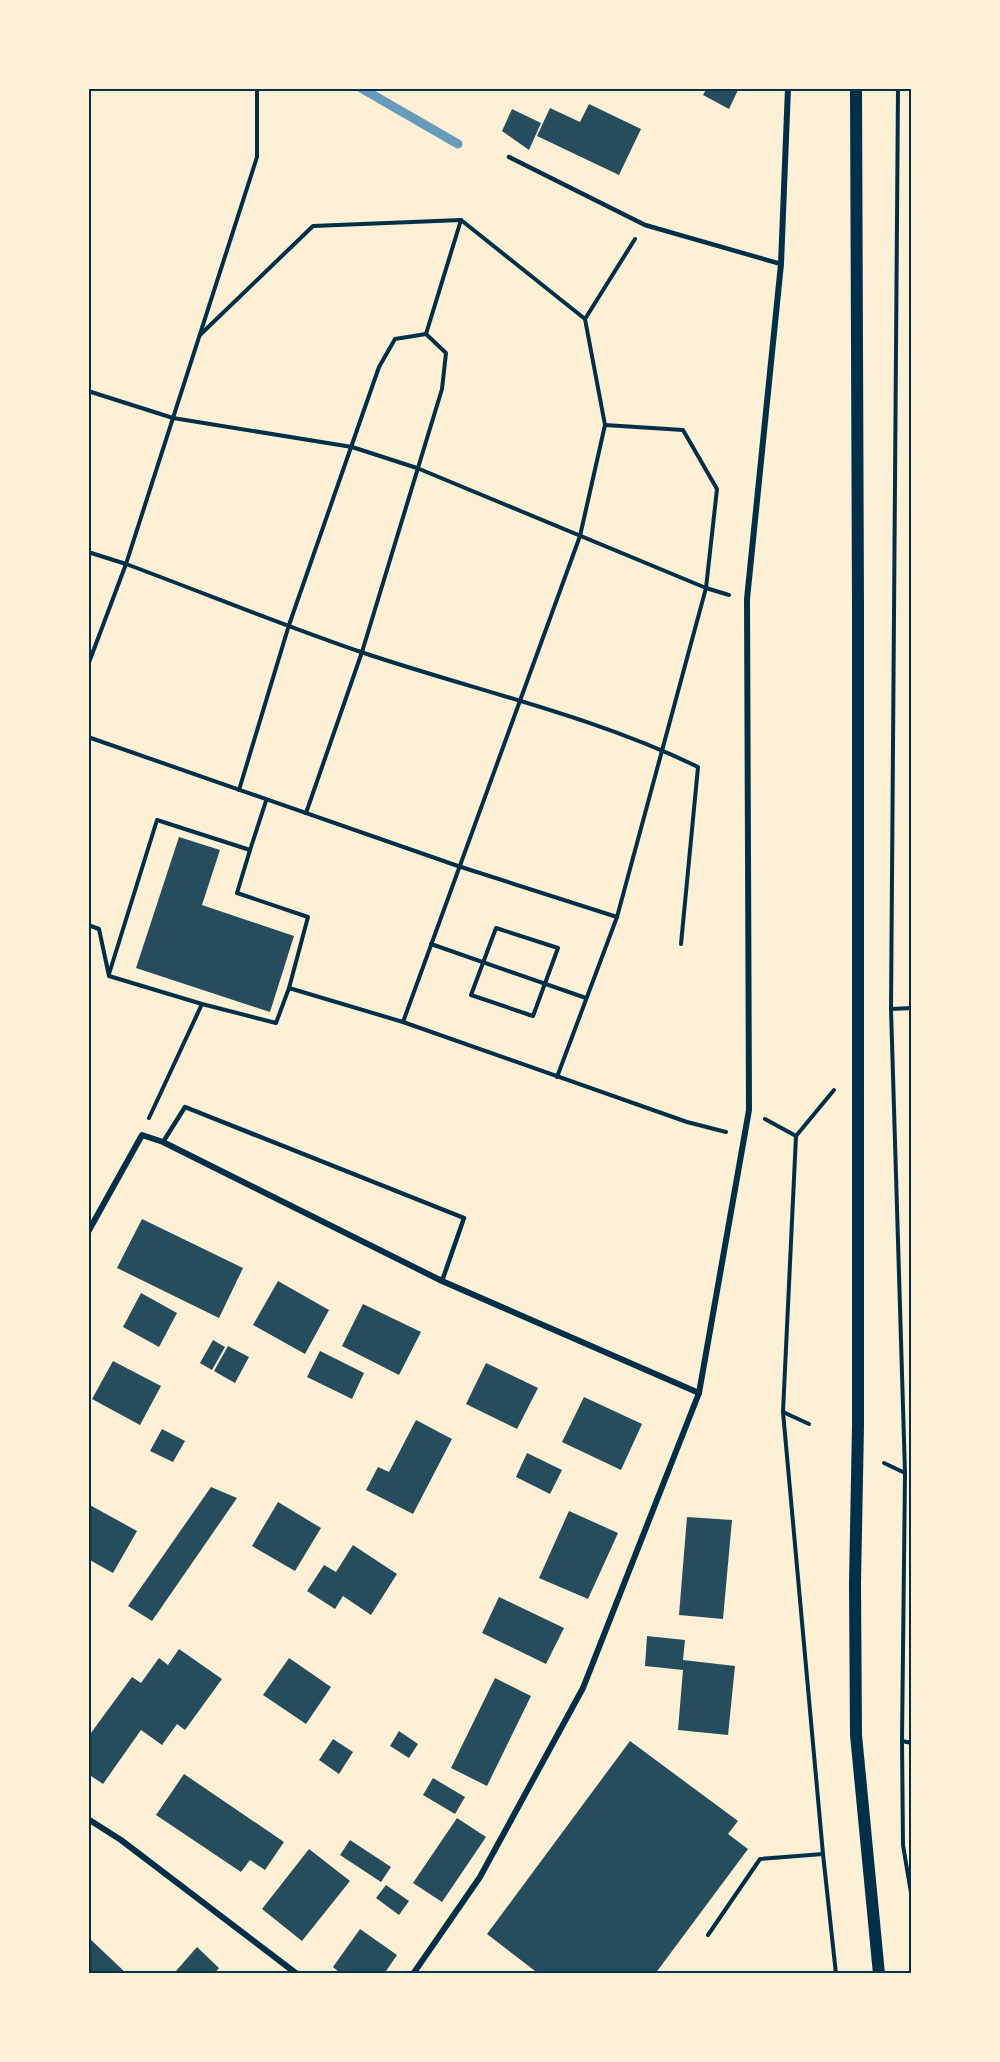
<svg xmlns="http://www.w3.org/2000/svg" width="1000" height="2062" font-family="Commissioner,sans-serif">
<rect width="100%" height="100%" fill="#fdf0d5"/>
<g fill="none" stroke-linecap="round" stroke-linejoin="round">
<!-- stream -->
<path stroke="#669bbc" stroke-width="9" d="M361,88L458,144"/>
</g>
<!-- building -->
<g fill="#264d5e">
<path d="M707,88H739L729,109L703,95Z"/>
<path d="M589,104L641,129L619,175L537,136L550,108L580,122Z"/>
<path d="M512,109L541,123L529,150L502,131Z"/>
<path d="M179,837L220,850L202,905L294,936L270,1012L136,968Z"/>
<path d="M142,1219L243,1268L219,1318L117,1268Z"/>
<path d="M278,1281L329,1310L305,1354L253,1325Z"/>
<path d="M141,1293L177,1313L159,1347L123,1327Z"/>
<path d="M363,1304L421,1332L399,1375L342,1346Z"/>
<path d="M213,1340L225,1347L212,1370L200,1363Z"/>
<path d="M228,1346L249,1357L235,1383L214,1371Z"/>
<path d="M320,1351L364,1373L352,1399L307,1377Z"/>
<path d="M113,1361L161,1386L140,1425L92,1399Z"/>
<path d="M486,1363L538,1388L517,1429L466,1404Z"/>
<path d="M584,1397L642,1424L621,1470L562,1442Z"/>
<path d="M416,1420L452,1439L413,1514L366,1490L378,1467L389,1472Z"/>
<path d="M162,1429L185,1441L173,1462L150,1451Z"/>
<path d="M527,1453L562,1470L550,1494L516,1477Z"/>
<path d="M211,1487L237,1498L152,1621L128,1606Z"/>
<path d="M278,1502L321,1528L295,1571L252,1546Z"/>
<path d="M88,1504L137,1531L113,1573L88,1559Z"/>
<path d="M569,1511L618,1533L588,1599L539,1578Z"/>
<path d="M687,1517L732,1520L723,1619L679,1615Z"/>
<path d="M353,1545L397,1574L371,1615L343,1596L335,1609L307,1591L324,1565L336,1572Z"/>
<path d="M499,1597L564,1628L546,1664L482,1633Z"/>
<path d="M647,1636L685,1640L683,1660L735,1666L728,1735L678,1730L683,1670L645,1666Z"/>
<path d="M179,1649L222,1679L185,1730L177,1724L162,1745L141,1730L103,1784L88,1774V1737L132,1677L141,1683L159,1658L168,1665Z"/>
<path d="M289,1658L331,1687L306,1724L263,1695Z"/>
<path d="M495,1678L531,1696L487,1786L451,1768Z"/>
<path d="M399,1731L418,1744L409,1758L390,1746Z"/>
<path d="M333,1739L353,1752L339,1774L319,1760Z"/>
<path d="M630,1741L738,1821L728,1834L748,1849L655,1974H539L487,1934Z"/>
<path d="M184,1774L284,1842L265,1870L250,1860L241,1872L156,1815Z"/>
<path d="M433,1778L465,1797L455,1814L423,1795Z"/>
<path d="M457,1818L486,1837L442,1902L413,1883Z"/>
<path d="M350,1840L391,1867L381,1882L340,1855Z"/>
<path d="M309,1849L350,1881L302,1941L262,1909Z"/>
<path d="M386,1885L409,1901L399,1915L376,1898Z"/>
<path d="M360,1929L397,1955L384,1974H341L333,1967Z"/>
<path d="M88,1937L127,1974H88Z"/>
<path d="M197,1947L219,1968L214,1974H178L176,1971Z"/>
</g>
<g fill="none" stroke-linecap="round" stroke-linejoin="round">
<!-- path -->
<g stroke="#003049" stroke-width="4">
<path d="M898,88L891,1009L905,1473L902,1741L903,1845L912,1899"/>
<path d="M585,319L635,239"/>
<path d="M426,334L461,220"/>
<path d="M200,335L313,226L461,220L585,319L605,425L580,536L403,1022"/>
<path d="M88,391L173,418L352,447L417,468L706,588L729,595"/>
<path d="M88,552L126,564C204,593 282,625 361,652C473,690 591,715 698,767L681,944"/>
<path d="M88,665L126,564L257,157V88"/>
<path d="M88,737L458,866L617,917"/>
<path d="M239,790L289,625L379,367L395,339L426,334L446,353L442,389L362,652L306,813"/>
<path d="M250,850L266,801"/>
<path d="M88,925L99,929L109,976L202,1004L276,1023L289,988L403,1022L687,1122L726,1132"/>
<path d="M496,928L558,948L533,1016L471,995Z"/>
<path d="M431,944L586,998"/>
<path d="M109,974L157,820L250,850L237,893L308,917L289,988"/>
<path d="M891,1009L912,1008"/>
<path d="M557,1077L617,917L706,588L717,489L683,430L605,425"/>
<path d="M149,1118L202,1004"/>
<path d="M765,1119L796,1136L783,1412L823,1854L836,1974"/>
<path d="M796,1136L834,1090"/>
<path d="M783,1412L809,1424"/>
<path d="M884,1463L905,1473"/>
<path d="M902,1741L912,1743"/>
<path d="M708,1935L760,1859L823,1854"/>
</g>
<!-- service -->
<g stroke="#003049" stroke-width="4.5">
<path d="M509,157L645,225L781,264"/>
<path d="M163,1142L185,1107L464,1218L442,1281"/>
</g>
<!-- minor -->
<g stroke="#003049" stroke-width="6">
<path d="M88,1232L142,1135L163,1142L442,1281L699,1393"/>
<path d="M88,1819L121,1840L297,1974"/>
<path d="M413,1974L480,1877L583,1688L699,1393L749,1110L747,599L781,264L788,88"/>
</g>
<!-- secondary -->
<path stroke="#003049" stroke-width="12" d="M856,88L858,605V1426L855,1583L856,1735L879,1974"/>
</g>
<!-- border -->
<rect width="1000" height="2062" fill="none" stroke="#fdf0d5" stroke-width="180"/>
<rect x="90" y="90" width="820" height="1882" fill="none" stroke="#003049" stroke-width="2"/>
</svg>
